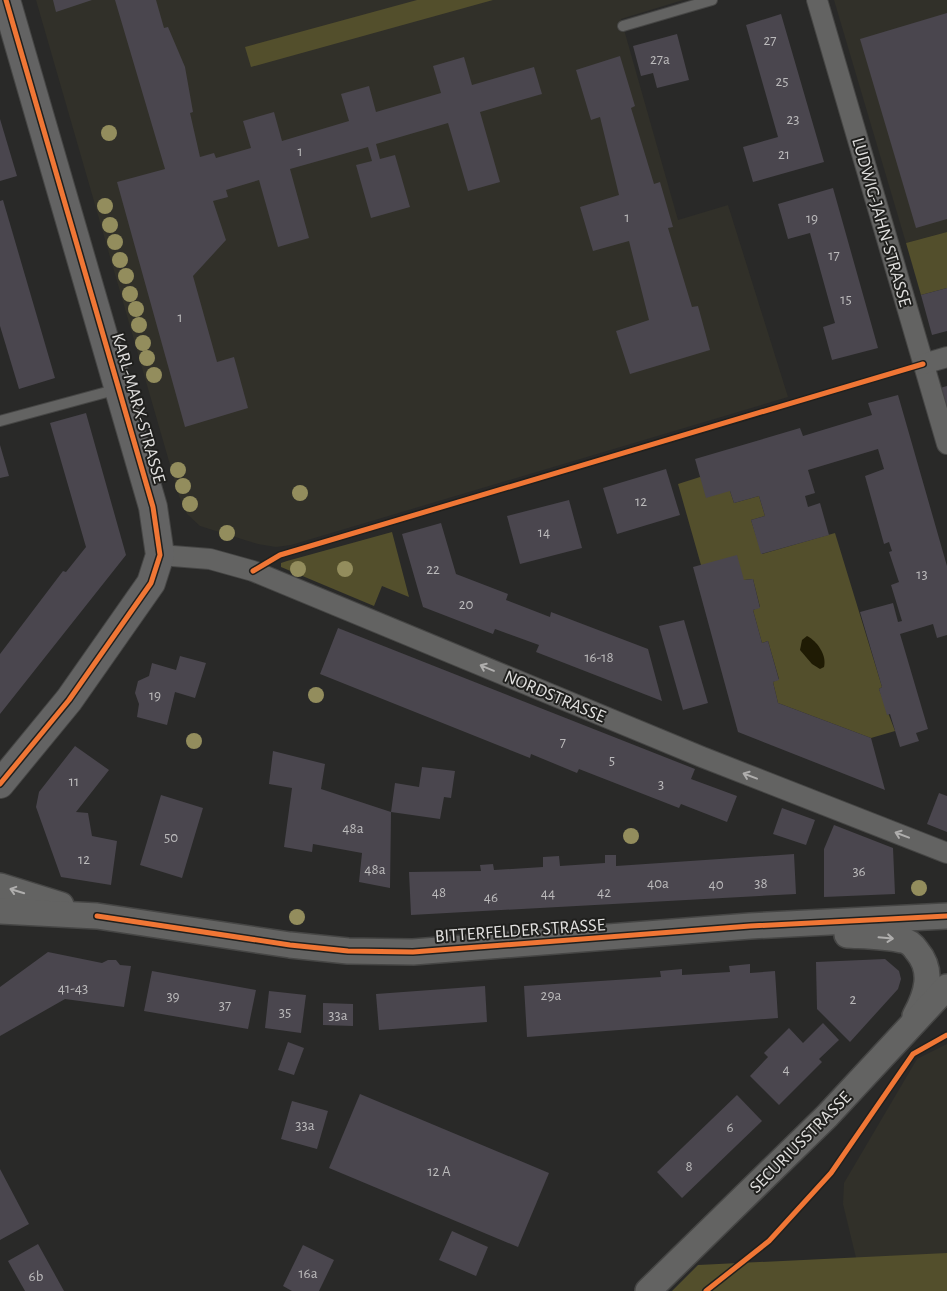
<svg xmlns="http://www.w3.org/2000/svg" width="947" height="1291" font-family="'Alegreya Sans',sans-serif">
<rect width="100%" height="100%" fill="#292928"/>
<!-- built -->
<g fill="#313029">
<path d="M36,0H683L621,19L678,220L728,205L788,397L291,545L276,547L258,544L200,526L187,514L179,496Z"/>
<path d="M834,0H947V232L906,243Z"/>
<path d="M947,1044V1291H864L843,1204L844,1183L917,1059Z"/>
</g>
<!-- green -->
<g fill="#534f2c">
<path d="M417,0H493L251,67L245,47Z"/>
<path d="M947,232V288L921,295L906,243Z"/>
<path d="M700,477L730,491L734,503L759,496L765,516L751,520L762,554L835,533L882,687L879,689L895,731L871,738L778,703L773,682L779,679L768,641L762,643L753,610L760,607L753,579L744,580L701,565L678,484Z"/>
<path d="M392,532L409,597L382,586L374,606L281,567V563L287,561Z"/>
<path d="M947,1253V1291H672L698,1265Z"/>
</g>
<!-- water -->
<path fill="#1f1b04" d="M807,636C817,641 827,655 824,667L820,669L812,664L800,650L802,640Z"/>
<!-- building -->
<g fill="#4a464e">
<path d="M53,0H92L56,12Z"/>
<path d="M115,0H156L164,28L168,27L185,67L193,112L190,113L200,157L214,153L216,158L251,148L243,121L274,112L282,141L349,121L341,94L369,86L376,112L441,93L433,66L464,57L472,85L534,67L542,94L480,112L500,182L468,191L448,123L376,144L380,159L395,155L410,207L371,218L356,165L372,161L368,147L290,169L309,238L278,247L259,180L226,190L228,197L213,201L226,240L193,276L217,362L234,357L248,408L185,427L117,182L165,169Z"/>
<path d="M947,13V219L916,228L860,39Z"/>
<path d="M781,14L824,162L753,182L743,147L778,137L746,25Z"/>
<path d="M677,34L689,80L657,88L653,73L641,76L633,46Z"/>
<path d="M620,56L635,106L631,108L654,184L660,182L673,227L668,228L692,307L698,306L710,350L630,374L616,331L649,320L629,241L593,251L580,207L619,195L600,117L591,120L576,70Z"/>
<path d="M0,119L17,176L0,181Z"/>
<path d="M833,188L878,348L832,360L823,327L835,323L810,233L788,239L778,204Z"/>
<path d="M3,200L55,378L19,389L0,326V201Z"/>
<path d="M947,288V331L932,335L921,295Z"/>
<path d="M947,386V410L940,388Z"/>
<path d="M898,395L947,566V635L937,638L933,624L900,634L928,729L916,733L919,741L900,747L890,714L887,715L879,689L882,687L860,612L893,603L898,622L902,621L891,585L899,582L889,552L892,551L889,542L884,544L865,476L884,469L878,449L808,470L815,493L805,496L808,507L820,503L829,535L761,554L751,520L765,516L759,496L734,503L730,491L706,498L695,459L800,428L803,436L872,415L868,403Z"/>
<path d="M86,413L126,555L0,714V654L63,571L66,572L86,547L50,423Z"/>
<path d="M0,445L9,476L0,478Z"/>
<path d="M666,469L680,515L617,534L603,488Z"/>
<path d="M569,500L582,548L520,564L507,516Z"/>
<path d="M441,523L456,574L508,594L506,600L550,617L551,612L648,649L662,701L536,652L539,645L495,629L493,634L423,607L402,534Z"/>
<path d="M737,555L744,580L753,579L760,608L753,610L762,643L768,641L779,680L773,682L778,703L871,738L885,790L738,732L693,567Z"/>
<path d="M684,620L708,703L683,710L659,626Z"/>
<path d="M338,628L695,769L691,779L737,796L727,822L681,804L679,808L579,769L577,773L531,754L530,758L320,674Z"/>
<path d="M180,656L206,663L195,698L175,692L167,725L137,717L139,704L135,693L138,681L149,676L152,663L176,670Z"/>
<path d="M75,746L109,770L76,812L88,813L92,836L117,841L111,885L61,877L36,807L39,792Z"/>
<path d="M273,751L325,764L321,789L391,812L390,888L359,882L362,853L313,844L312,852L284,847L292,788L269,784Z"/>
<path d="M422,767L455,771L451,798L444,797L440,819L391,812L395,783L419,787Z"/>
<path d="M939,793L947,796V832L927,824Z"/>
<path d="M161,795L203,808L182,878L140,865Z"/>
<path d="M782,808L815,820L806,845L773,834Z"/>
<path d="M834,825L893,848L895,894L824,897V849Z"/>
<path d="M794,854L796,894L411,915L409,872L481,871L480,865L493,864L494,870L543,867V857L559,856L560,866L605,863V855H616V866Z"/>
<path d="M48,952L102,963L108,960H116L120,965L131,966L124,1007L65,999L0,1036V987Z"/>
<path d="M885,959L899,971L901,979L898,989L850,1042L817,1009L816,962Z"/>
<path d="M750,964V973L775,971L778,1018L527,1037L524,986L661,977L660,971L682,969V975L730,972L729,966Z"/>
<path d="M152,971L256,990L248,1029L144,1011Z"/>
<path d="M485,986L487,1022L379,1030L376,994Z"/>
<path d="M269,991L306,995L301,1033L265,1028Z"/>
<path d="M323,1003L353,1004V1026L323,1025Z"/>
<path d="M823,1023L839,1040L819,1059L822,1062L779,1105L750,1076L768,1057L764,1053L789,1028L803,1043Z"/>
<path d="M288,1042L304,1048L294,1075L278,1070Z"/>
<path d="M360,1094L549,1173L518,1247L329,1168Z"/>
<path d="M737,1095L762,1121L682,1198L657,1172Z"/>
<path d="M292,1101L328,1111L317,1149L281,1139Z"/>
<path d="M0,1169L29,1224L0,1240Z"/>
<path d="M452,1231L488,1247L476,1276L439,1260Z"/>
<path d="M38,1244L64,1291H25L8,1261Z"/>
<path d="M303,1245L334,1260L319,1291H292L283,1286Z"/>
</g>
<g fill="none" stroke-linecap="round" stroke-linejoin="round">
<defs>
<g id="service">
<path d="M623,26L712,0"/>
<path d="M0,421L118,389"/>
</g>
<g id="minor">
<path d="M817,0L947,444"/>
<path d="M923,364L947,357"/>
<path d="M160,555L210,559L253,571L702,757L947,853"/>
</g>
<g id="tertiary">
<path d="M0,886L61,905"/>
<path d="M0,911L97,916L290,945L348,951L413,952L750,926L947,916"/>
<path d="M847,935C865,936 884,936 902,940C909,941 913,945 917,951C934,971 927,994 915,1016"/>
<path d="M648,1291L827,1116L947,987"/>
</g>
<path id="primary" d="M0,784L69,700L151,583L160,555L153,507L6,0"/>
</defs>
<!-- service casing -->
<use href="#service" stroke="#464645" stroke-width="12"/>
<!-- minor casing -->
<use href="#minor" stroke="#464645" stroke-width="22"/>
<!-- tertiary casing -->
<use href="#tertiary" stroke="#464645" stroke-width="28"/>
<!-- primary casing -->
<use href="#primary" stroke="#464645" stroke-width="30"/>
<!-- service -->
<use href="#service" stroke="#636362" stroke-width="10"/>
<!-- minor -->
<use href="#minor" stroke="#636362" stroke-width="20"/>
<!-- tertiary -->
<use href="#tertiary" stroke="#636362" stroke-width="25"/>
<!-- primary -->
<use href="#primary" stroke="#636363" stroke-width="28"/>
<defs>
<g id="cycleway">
<path d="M253,571L280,555L923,364"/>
<path d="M0,784L69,700L151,583L160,555L153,507L6,0"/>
<path d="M97,916L290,945L348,951L413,952L750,926L947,916"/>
<path d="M706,1291L769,1241L831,1173L913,1054L947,1035"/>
</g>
</defs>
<!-- cycleway casing -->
<use href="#cycleway" stroke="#20201e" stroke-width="8"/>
<!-- cycleway -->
<use href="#cycleway" stroke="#f07635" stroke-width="5"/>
</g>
<!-- trees -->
<g fill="#938d5d">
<circle cx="109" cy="133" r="8"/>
<circle cx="105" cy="206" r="8"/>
<circle cx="110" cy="225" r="8"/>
<circle cx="115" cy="242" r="8"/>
<circle cx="120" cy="260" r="8"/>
<circle cx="126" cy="276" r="8"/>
<circle cx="130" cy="294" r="8"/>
<circle cx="136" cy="309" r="8"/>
<circle cx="139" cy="325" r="8"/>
<circle cx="143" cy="343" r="8"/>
<circle cx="147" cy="358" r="8"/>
<circle cx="154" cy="375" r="8"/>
<circle cx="178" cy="470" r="8"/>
<circle cx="183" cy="486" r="8"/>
<circle cx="300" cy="493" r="8"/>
<circle cx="190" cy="504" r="8"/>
<circle cx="227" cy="533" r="8"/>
<circle cx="298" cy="569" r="8"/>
<circle cx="345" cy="569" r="8"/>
<circle cx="316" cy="695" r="8"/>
<circle cx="194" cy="741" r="8"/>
<circle cx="631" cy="836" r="8"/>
<circle cx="919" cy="888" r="8"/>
<circle cx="297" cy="917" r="8"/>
</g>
<!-- one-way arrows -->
<defs><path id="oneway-shaft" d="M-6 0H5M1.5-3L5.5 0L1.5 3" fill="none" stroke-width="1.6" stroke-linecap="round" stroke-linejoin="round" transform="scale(1.25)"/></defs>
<g stroke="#afaead">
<use href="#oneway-shaft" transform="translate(487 668) rotate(-157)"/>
<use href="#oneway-shaft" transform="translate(750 776) rotate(-159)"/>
<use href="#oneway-shaft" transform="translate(902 835) rotate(-159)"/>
<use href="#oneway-shaft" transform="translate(17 891) rotate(-163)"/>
<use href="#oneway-shaft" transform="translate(886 938) rotate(5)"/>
</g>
<g text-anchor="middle" stroke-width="4" stroke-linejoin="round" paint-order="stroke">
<!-- number labels -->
<g font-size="15" fill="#bbbabb">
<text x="770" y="45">27</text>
<text x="660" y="64">27a</text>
<text x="782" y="86">25</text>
<text x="793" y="124">23</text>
<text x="300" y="156">1</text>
<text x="784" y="159">21</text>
<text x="627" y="222">1</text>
<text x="812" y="223">19</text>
<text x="834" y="260">17</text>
<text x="846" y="304">15</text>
<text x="180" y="322">1</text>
<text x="641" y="506">12</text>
<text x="544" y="537">14</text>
<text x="433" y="574">22</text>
<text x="922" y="579">13</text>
<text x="466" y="609">20</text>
<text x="599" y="662">16-18</text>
<text x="155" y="700">19</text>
<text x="563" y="747">7</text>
<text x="612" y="765">5</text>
<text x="74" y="786">11</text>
<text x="661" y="789">3</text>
<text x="353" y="833">48a</text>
<text x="171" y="842">50</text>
<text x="84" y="864">12</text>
<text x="375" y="874">48a</text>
<text x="859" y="876">36</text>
<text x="658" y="888">40a</text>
<text x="761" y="888">38</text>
<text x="716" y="889">40</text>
<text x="439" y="897">48</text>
<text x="604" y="897">42</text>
<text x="548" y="898">44</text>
<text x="491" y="902">46</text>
<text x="73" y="993">41-43</text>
<text x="551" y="1000">29a</text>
<text x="173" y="1001">39</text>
<text x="853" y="1004">2</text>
<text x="225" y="1010">37</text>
<text x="285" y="1017">35</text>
<text x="338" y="1020">33a</text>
<text x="786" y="1074">4</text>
<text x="305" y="1130">33a</text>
<text x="730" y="1132">6</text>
<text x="689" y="1171">8</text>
<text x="439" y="1176">12 A</text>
<text x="308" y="1278">16a</text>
<text x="36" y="1281">6b</text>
</g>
<!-- street labels -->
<g font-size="18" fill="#e1e0df" stroke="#20201e">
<text transform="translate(882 222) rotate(74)" y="6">LUDWIG-JAHN-STRASSE</text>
<text transform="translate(139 408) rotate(74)" y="6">KARL-MARX-STRASSE</text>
<text transform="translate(555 696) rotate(23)" y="6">NORDSTRASSE</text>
<text transform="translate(520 930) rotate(-4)" y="6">BITTERFELDER STRASSE</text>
<text transform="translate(800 1142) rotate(-45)" y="6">SECURIUSSTRASSE</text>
</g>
</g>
</svg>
